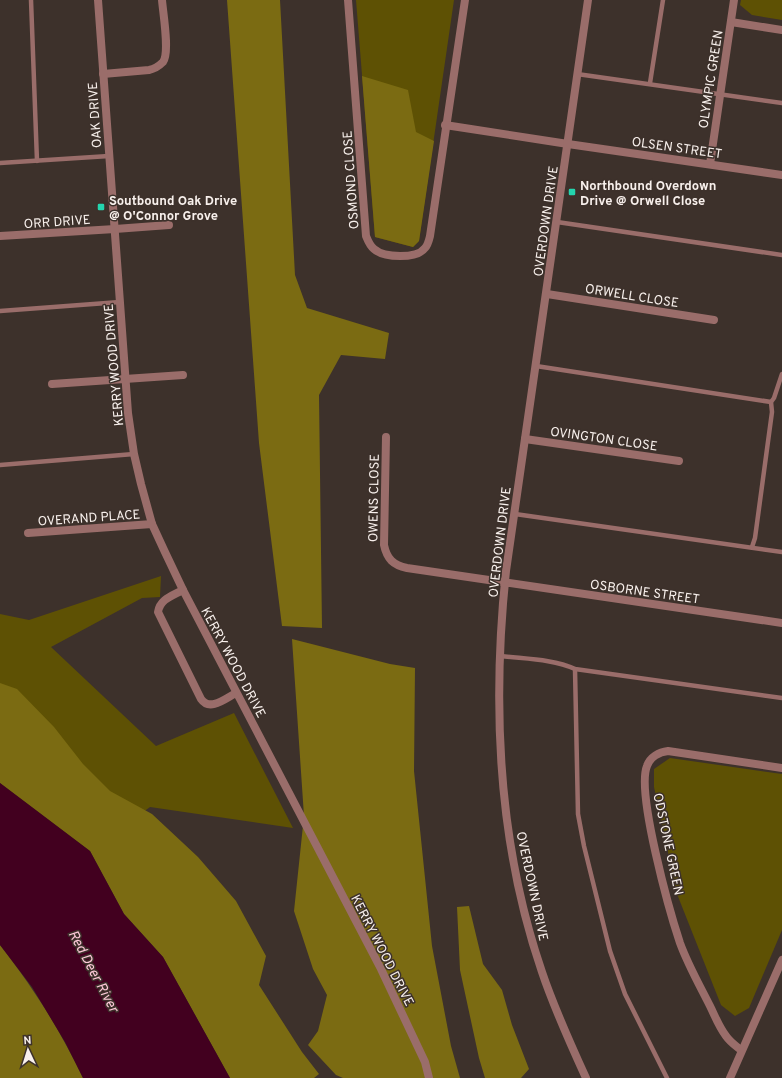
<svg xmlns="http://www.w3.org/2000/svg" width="782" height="1078" font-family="Overpass,sans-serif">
<rect width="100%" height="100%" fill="#3d312b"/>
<!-- green -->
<g fill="#5e5104">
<path d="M356,0H454L419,241L413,247L375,237Z"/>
<path d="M741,0H782V20L752,15L740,5Z"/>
<path d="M161,576L160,597L142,598L51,647L156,746L234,713L293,828L150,807L90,851L0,783V614L29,620Z"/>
<path d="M670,758L782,774V930L749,1008L735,1016L721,1005L677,894L654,787V769Z"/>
</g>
<!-- forest -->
<g fill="#7b6b12">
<path d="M227,0H280L295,275L307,308L389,333L385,359L341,355L319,395L322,628L282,626L259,443Z"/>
<path d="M362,76L408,90L416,132L434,141L419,241L413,247L375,237Z"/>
<path d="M292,639L390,664L415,668L414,771L432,946L451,1046L460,1078H343L336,1075L308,1045L318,1031L327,995L313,969L294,911L304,816Z"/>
<path d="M0,683L17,689L54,727L83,764L110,791L152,814L198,857L236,901L266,956L259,985L302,1052L319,1074L314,1078H230L163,957L124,914L90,851L0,783Z"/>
<path d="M469,906L483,964L502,990L512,1025L529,1069L521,1078H485L479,1058L460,970L457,907Z"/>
<path d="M0,945C34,989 59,1028 83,1078H0Z"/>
</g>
<!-- water -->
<path fill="#42001f" d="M0,783L90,851L124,914L163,957L230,1078H83L65,1042L32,987L0,945Z"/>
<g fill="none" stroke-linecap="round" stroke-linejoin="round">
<!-- service -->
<g stroke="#9a6d6a" stroke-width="4.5">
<path d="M31,0L37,161"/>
<path d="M577,74L782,103"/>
<path d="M650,83L663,0"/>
<path d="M0,163L109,156"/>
<path d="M557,222L782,255"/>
<path d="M0,311L120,302"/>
<path d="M536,366L771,402"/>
<path d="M0,465L134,454"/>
<path d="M515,514L782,552"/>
<path d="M752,547L755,538L772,412L771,402L774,398L782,374"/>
<path d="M501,656C525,659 553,659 575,669L782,698"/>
<path d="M575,669L578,814L584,846L610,951L625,994L667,1078"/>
</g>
<!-- minor -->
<g stroke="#9a6d6a" stroke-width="8">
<path d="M348,0L366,236C368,241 370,246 374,249C384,258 417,259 425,248C428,245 429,240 430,236L465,0"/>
<path d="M731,22L782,30"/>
<path d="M103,74L149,70C154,69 159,66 163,62C170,53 163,13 162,0"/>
<path d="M445,125L568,144"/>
<path d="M710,164L734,0"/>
<path d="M115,229L169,225"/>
<path d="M547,294L714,320"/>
<path d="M52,384L183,375"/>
<path d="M386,437L384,545C387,559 393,565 407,568L782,623"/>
<path d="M525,439L679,461"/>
<path d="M28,533L152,524"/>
<path d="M183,590C172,596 160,599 158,612L201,699C210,712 226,698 236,693"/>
<path d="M741,1050C736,1046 730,1042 726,1036C719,1027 715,1016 710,1006C700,986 688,965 680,943C670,913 636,792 647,766C650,757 659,752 668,751L782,768"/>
<path d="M730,1078L782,960"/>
</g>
<!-- tertiary -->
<g stroke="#9a6d6a" stroke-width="8">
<path d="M98,0L128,413L134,454L141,484L152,524L164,550L183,590L381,969L425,1062L429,1078"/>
<path d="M568,144L782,175"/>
<path d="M0,236L115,229"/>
<path d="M586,1078C570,1043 554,1008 542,972C498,844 492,704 506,571L588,0"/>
</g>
</g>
<!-- markers -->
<g fill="#24d5ae" stroke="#3d312b" stroke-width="1.5">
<rect x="568" y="188" width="8" height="8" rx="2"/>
<rect x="97" y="203" width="8" height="8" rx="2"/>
</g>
<g text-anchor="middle" stroke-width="3" stroke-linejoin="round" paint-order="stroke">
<!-- street labels -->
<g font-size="13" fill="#f8f0ec" stroke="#3d312b">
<text transform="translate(710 79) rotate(-81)" y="5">OLYMPIC GREEN</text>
<text transform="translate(94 115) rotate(-94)" y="5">OAK DRIVE</text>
<text transform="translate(677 147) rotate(8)" y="5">OLSEN STREET</text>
<text transform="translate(350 180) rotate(-94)" y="5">OSMOND CLOSE</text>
<text transform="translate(57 221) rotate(-4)" y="5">ORR DRIVE</text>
<text transform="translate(545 221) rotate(-82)" y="5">OVERDOWN DRIVE</text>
<text transform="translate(632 295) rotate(9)" y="5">ORWELL CLOSE</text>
<text transform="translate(113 365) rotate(-95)" y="5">KERRY WOOD DRIVE</text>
<text transform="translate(604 438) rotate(8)" y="5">OVINGTON CLOSE</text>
<text transform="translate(373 498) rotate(-89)" y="5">OWENS CLOSE</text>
<text transform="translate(89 517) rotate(-4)" y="5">OVERAND PLACE</text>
<text transform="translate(499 542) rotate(-83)" y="5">OVERDOWN DRIVE</text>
<text transform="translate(645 591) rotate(8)" y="5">OSBORNE STREET</text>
<text transform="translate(234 662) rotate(62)" y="5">KERRY WOOD DRIVE</text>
<text transform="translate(669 844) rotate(78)" y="5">ODSTONE GREEN</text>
<text transform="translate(533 886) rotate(78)" y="5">OVERDOWN DRIVE</text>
<text transform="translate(383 950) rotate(63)" y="5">KERRY WOOD DRIVE</text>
</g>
<!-- poi labels -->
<g font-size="13" font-weight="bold" fill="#f8f0ec" stroke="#3d312b" text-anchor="start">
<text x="580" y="190">Northbound Overdown<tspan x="580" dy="15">Drive @ Orwell Close</tspan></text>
<text x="109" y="205">Soutbound Oak Drive<tspan x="109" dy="15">@ O'Connor Grove</tspan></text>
</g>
<!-- water labels -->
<g font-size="14" font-style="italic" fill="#fec9d9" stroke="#3d312b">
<text transform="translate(94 971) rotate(62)" y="5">Red Deer River</text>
</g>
</g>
<!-- north arrow -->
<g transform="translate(28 1050) rotate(356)" stroke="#3d312b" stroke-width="3" paint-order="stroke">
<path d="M0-3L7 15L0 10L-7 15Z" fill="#f8f0ec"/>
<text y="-6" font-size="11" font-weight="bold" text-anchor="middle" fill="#f8f0ec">N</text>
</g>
</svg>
